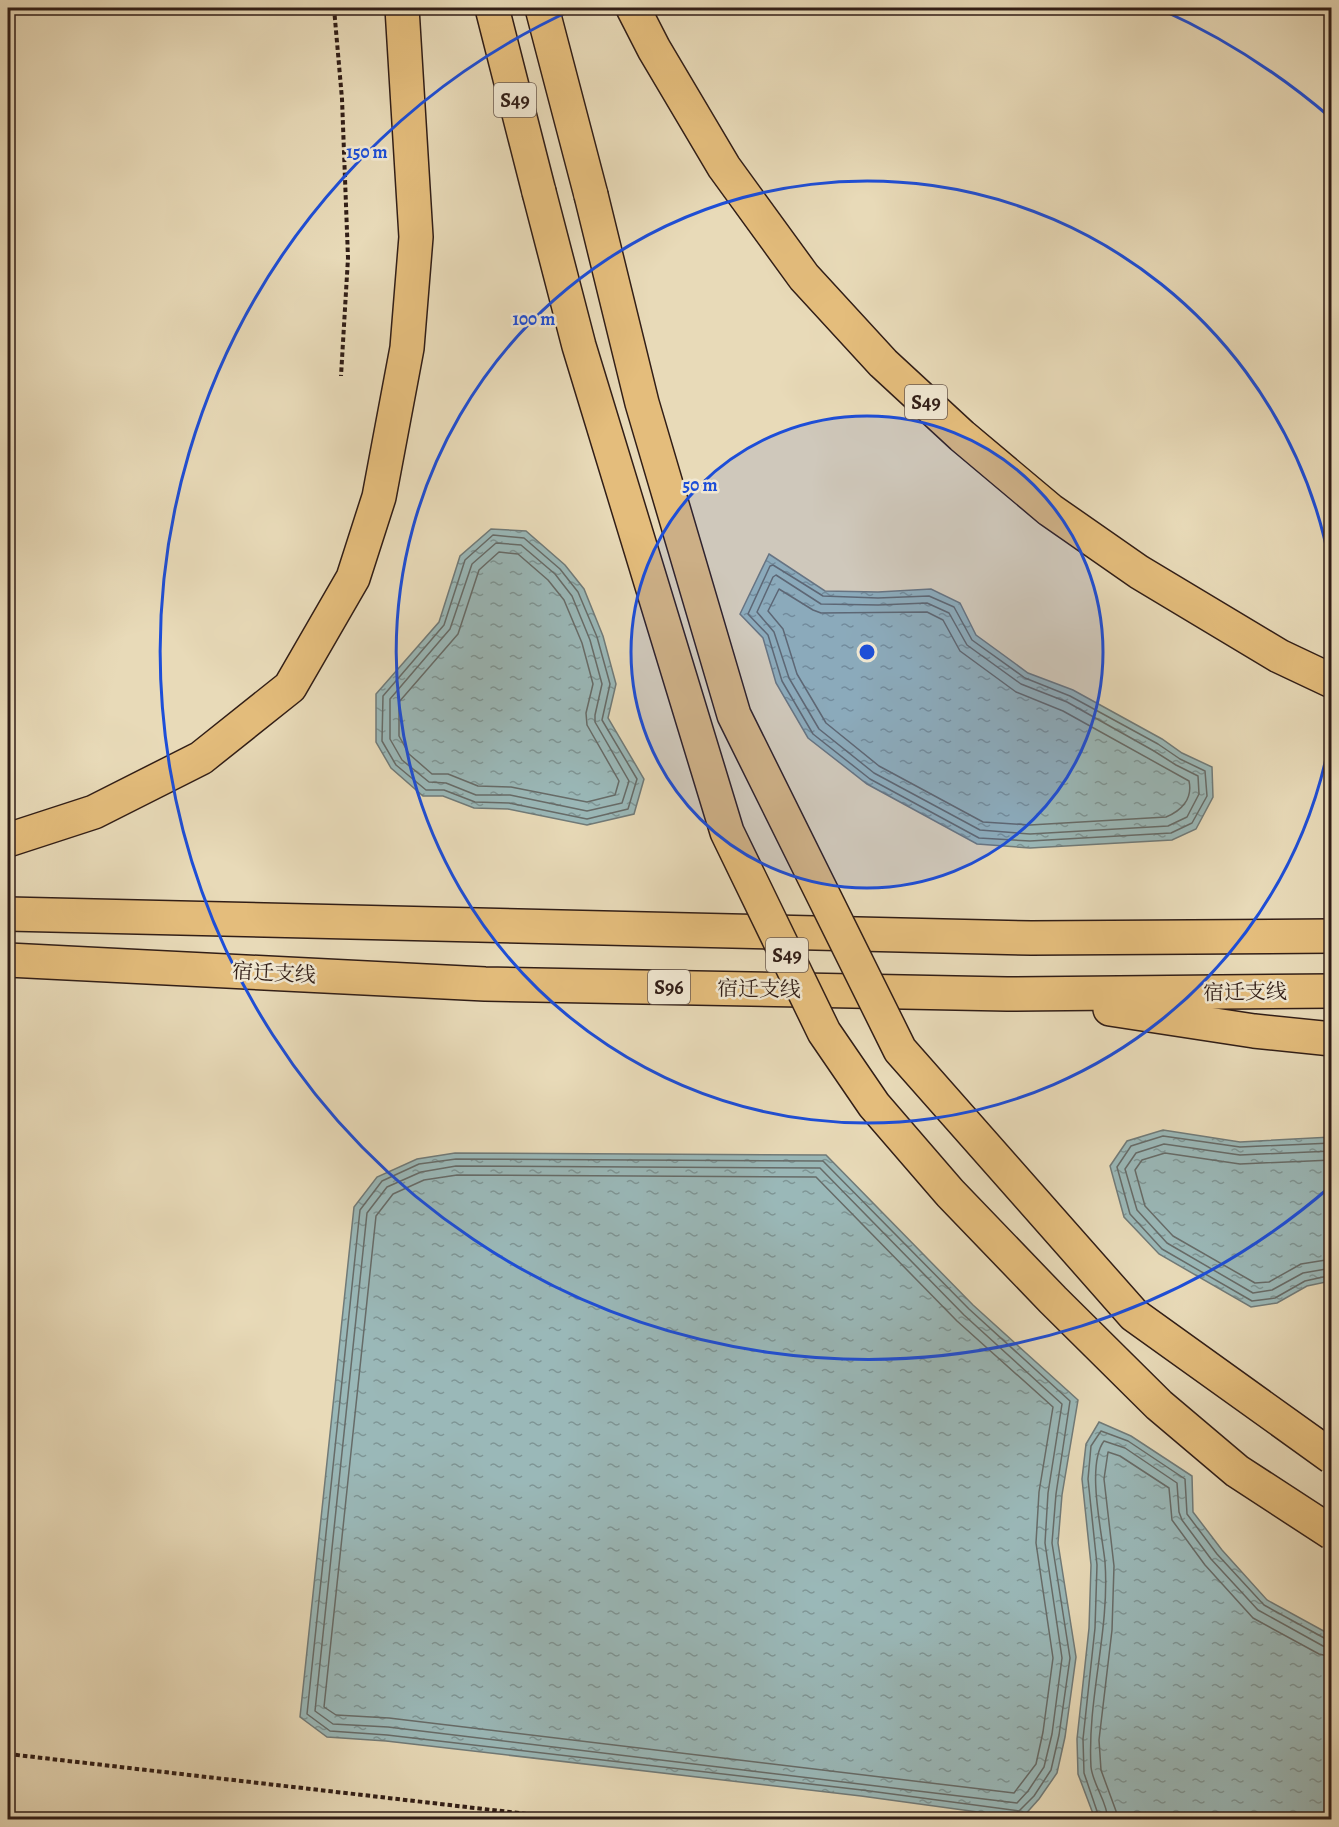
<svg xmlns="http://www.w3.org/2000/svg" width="1339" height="1827" font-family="Alegreya,'Noto Serif SC',serif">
<defs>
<pattern id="water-ripples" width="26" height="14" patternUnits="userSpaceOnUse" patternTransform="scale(1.5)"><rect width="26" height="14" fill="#9ab8b8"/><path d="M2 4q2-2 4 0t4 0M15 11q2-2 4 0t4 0" fill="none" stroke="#7e9595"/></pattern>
</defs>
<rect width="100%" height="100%" fill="#e8dab8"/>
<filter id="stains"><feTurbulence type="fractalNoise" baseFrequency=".00333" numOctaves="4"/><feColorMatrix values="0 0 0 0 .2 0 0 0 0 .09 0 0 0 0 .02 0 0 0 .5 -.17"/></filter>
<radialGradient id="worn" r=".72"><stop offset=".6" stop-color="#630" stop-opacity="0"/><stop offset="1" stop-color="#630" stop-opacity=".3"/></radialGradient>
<!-- water -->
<g fill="url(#water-ripples)" stroke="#707a78" stroke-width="1.5">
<path d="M491,529L526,531L565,565L584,589L603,636L616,684L608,718L644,779L634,814L587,825L508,809L474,808L443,796H423L391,768L376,742V694L439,622L460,556Z"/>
<path d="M769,554L825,591L878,592L931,589L960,603L976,635L1028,673L1073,690L1162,739L1182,753L1212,767L1213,797L1196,829L1172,840L1030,848L977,844L867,784L808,738L776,683L763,638L740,614Z"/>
<path d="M1163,1130L1240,1142L1331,1137V1281L1307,1286L1277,1303L1251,1307L1159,1254L1124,1217L1110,1166L1127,1141Z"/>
<path d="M455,1153L826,1155L973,1305L1078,1400L1062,1495L1058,1543L1076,1657L1065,1737L1057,1773L1039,1799L1022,1818L861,1796L386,1741L327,1737L300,1717L354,1207L377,1177L417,1159Z"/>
<path d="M1099,1422L1131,1436L1192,1476L1193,1512L1222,1550L1267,1600L1331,1635V1819H1095L1078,1774L1077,1739L1089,1628L1091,1565L1082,1479L1086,1444Z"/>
</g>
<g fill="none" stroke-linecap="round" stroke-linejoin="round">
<!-- shore -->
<g stroke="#666b68" stroke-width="1.5">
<path d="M493,535L524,538L560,569L578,592L597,637L610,684L602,720L637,779L628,809L587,819L509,803L475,802L444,790H426L396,765L382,741L383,696L444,625L465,560Z"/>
<path d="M496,543L521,545L555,574L572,596L590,640L602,684L595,715V722L629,781L622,803L587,811L510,795H476L446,783L429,782L402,760L390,739V699L450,629L472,564Z"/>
<path d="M499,552L518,554L548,580L564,600L582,643L593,684L586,713L587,725L619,781L615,795L587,802L511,787L478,786L448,774H432L409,754L399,736V702L458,634L479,570Z"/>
<path d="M773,565L823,596L878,598L929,596L954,607L972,640L1025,678L1070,696L1158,744L1180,759L1205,771L1207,796L1192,823L1171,833L1030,841L979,838L870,779L813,734L782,681L768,635L748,614L770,566Z"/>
<path d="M776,575L821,604L878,605L927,603L949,613L967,645L1021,684L1067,702L1154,751L1176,765L1198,776L1199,794L1187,817L1168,826L1030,834L980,830L874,773L819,729L789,678L774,632L757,612L773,577Z"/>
<path d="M779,589L813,610L821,613L927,612L943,620L960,651L1016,692L1063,711L1189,781C1193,799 1181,811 1166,817L1030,825L983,822L879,766L826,723L797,674L783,629L768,611Z"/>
<path d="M1332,1143L1240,1147L1163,1136L1131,1146L1117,1167L1130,1214L1162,1249L1252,1301L1275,1298L1305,1281L1332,1275"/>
<path d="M1332,1151L1240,1155L1164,1144L1136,1153L1125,1169L1137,1210L1167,1243L1253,1293L1272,1290L1303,1273L1332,1268"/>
<path d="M456,1159L823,1161L969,1309L1070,1401L1056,1494L1052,1543L1070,1658L1059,1735L1051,1770L1034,1796L1019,1811L862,1790L387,1735L330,1731L307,1714L360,1210L382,1181L419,1164Z"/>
<path d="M1332,1160L1240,1164L1165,1153L1142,1160L1135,1170L1145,1206L1173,1236L1255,1283L1269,1282L1301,1264L1332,1259"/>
<path d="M456,1166L820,1168L964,1315L1062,1404L1048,1493L1045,1543L1062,1658L1052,1734L1044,1767L1028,1791L1017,1803L388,1727L333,1724L315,1711L367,1213L387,1187L421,1172Z"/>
<path d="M457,1175L816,1177L957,1321L1053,1407L1039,1492L1036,1543L1053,1658L1043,1732L1036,1764L1014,1793L389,1718L336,1715L324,1707L376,1216L393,1194L424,1180Z"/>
<path d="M1100,1820L1084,1773L1083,1739L1095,1628L1097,1565L1088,1479L1091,1446L1101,1431L1128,1441L1185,1479L1187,1514L1217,1554L1264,1605L1326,1639L1332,1640"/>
<path d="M1108,1820C1107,1801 1093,1785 1091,1767C1087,1699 1110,1631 1105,1562C1102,1532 1086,1465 1104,1441L1125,1448L1177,1483L1179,1512L1182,1520L1211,1559L1258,1610L1323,1646L1332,1648"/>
<path d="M1117,1820L1116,1811L1101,1770L1099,1740L1112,1630L1114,1566L1104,1479L1108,1452L1120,1456L1169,1488L1172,1520L1205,1565L1253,1618L1319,1654L1332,1657"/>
</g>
<defs>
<g id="highway">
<path d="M492,8L539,192"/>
<path d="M542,8L591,195"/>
<path d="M633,8L654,49L724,167L804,277L883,363L962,436L1050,510L1139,572L1279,656L1332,681"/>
<path d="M8,840L94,812L201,758L290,687L353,578L379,497L407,348L416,237L402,8"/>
<path d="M8,914L1031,938L1332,936"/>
<path d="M8,960L485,984L1007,994L1332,991"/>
<path d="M1110,1009L1254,1031L1332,1039"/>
</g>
</defs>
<!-- highway casing -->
<use href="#highway" stroke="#311e17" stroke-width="36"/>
<!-- path -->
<g stroke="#311e17" stroke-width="4" stroke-dasharray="4.5 3" stroke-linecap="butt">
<path d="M334,8L342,99L348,258L341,376"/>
<path d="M8,1754L579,1820"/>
</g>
<!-- highway -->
<use href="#highway" stroke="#e4bd7c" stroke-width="33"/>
<defs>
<g id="highway-bridge">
<path d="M539,192L579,346L727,832L824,1032L874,1105L950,1193L1053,1300L1159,1405L1237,1471L1332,1533"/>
<path d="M591,195L642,403L734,715L900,1050L1134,1315L1332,1457"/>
</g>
</defs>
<!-- highway-bridge casing -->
<use href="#highway-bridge" stroke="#311e17" stroke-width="36" stroke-linecap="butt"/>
<!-- highway-bridge -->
<use href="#highway-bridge" stroke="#e4bd7c" stroke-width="33"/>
</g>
<!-- distance rings -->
<circle cx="867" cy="652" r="236" fill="#1d4ed8" fill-opacity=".12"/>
<g fill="none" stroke="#1d4ed8" stroke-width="3">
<circle cx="867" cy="652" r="236"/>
<path d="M1331 734A471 471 0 1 1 1331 570"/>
<path d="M1331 1186A707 707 0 1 1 574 9M1160 9A707 707 0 0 1 1331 118"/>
</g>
<g text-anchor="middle" stroke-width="5" stroke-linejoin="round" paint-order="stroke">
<!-- shield labels -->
<g fill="#f0e7d1" stroke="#6a5a4f" stroke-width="1.5">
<rect x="494" y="83" width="42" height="34" rx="4.5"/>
<rect x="905" y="385" width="42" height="34" rx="4.5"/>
<rect x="766" y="938" width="42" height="34" rx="4.5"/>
<rect x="648" y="970" width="42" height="34" rx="4.5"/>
</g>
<g font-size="20" font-weight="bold" fill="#311e17">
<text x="515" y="107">S49</text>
<text x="926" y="409">S49</text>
<text x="787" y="962">S49</text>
<text x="669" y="994">S96</text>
</g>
<!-- street labels -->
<g font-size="21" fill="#311e17" stroke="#f0e7d1">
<text transform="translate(274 973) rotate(3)" y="7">宿迁支线</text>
<text transform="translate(759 989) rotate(1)" y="7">宿迁支线</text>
<text transform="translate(1245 992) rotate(-1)" y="7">宿迁支线</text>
</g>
</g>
<circle cx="867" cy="652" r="9" fill="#1d4ed8" stroke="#f0e7d1" stroke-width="3"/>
<g font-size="18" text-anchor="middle" font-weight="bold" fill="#1d4ed8" stroke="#f0e7d1" stroke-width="5" stroke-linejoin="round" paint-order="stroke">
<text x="367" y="158">150 m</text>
<text x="534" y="325">100 m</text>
<text x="700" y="491">50 m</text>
</g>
<!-- margin -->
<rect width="1339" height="1827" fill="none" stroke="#e8dab8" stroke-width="30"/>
<rect x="9" y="9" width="1321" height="1809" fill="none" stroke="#311e17" stroke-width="3"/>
<rect x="15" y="15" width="1309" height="1797" fill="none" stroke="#311e17" stroke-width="1.5"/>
<rect width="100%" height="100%" filter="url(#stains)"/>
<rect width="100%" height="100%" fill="url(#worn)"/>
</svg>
